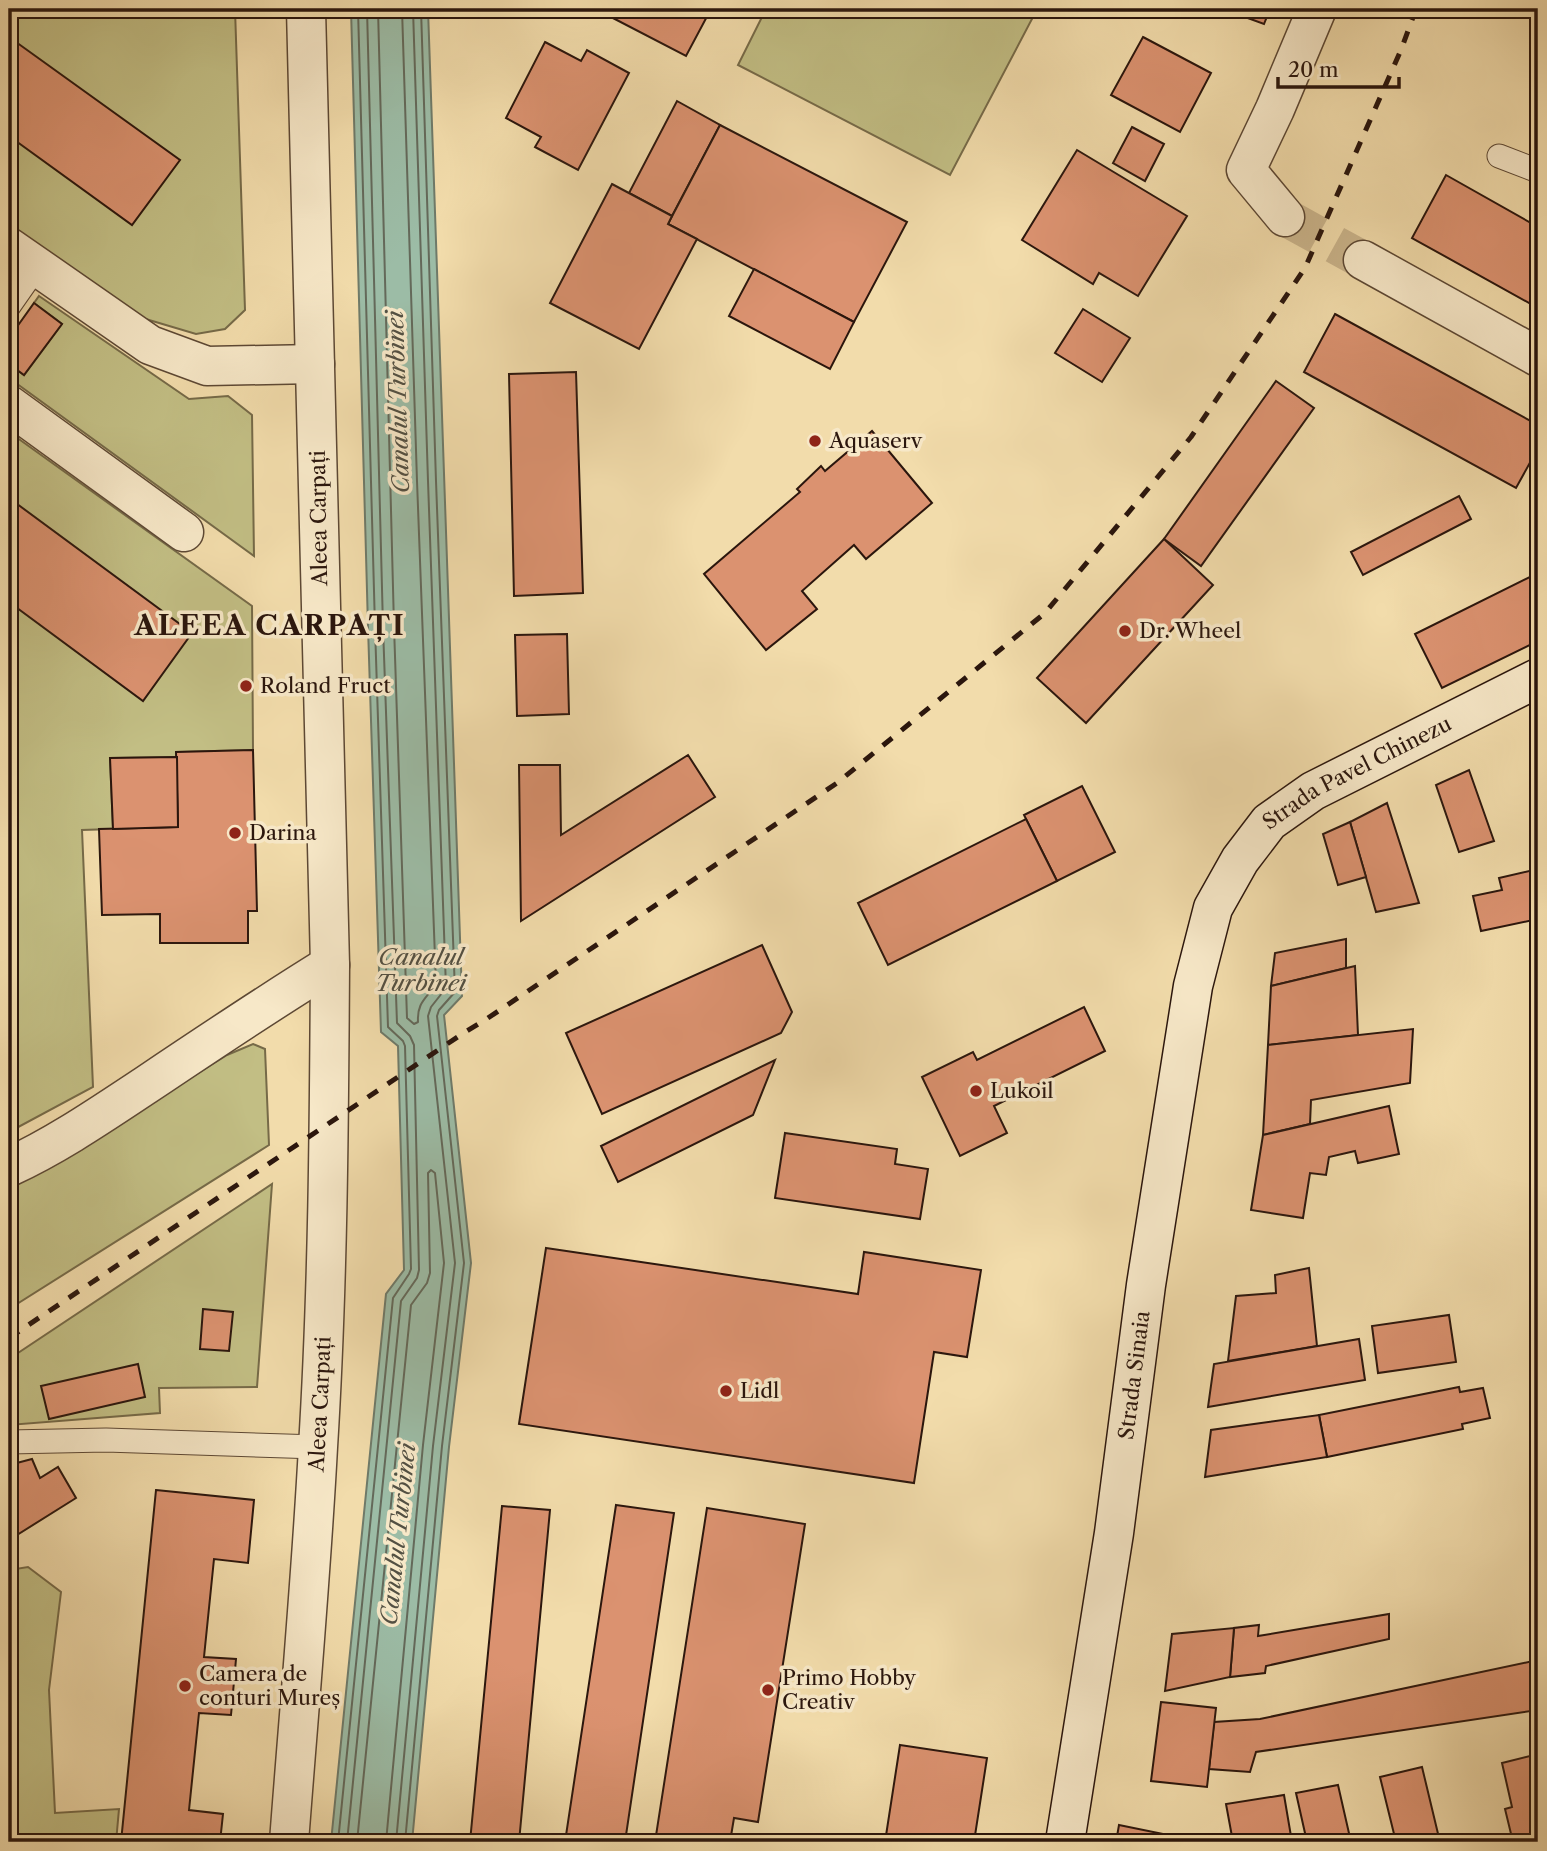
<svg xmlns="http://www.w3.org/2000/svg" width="1547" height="1851" font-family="'Libre Caslon Text',serif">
<rect width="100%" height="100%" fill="#f2dcab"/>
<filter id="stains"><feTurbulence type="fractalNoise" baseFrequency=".00286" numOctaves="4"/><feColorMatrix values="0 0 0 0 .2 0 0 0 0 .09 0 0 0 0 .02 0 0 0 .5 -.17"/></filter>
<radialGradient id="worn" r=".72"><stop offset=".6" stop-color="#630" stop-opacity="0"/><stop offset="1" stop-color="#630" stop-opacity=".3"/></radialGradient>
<!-- green -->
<g fill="#c2be84" stroke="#766a48" stroke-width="2">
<path d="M9,9H235L245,310L225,329L196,334L139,317L9,224Z"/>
<path d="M766,9H1016L1033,17L950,175L738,65Z"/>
<path d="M39,296L189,399L228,396L252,415L254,556L9,378V364L24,375L62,324L34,303Z"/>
<path d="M9,432L252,606L253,750L177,752V757L110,758L113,829L82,830L93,1087L9,1132Z"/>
<path d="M253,1044L265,1049L269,1145L9,1309V1188L39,1173L227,1055Z"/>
<path d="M272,1184L257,1387L159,1388L160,1413L9,1425V1359Z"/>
<path d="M28,1567L61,1592L49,1690L55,1813L119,1809L116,1842H9V1570Z"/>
</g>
<!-- water -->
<path fill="#9cbca6" stroke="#6f7a69" stroke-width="2" d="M351,9H428L462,996L444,1015L471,1263L449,1447L412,1842H331L386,1294L404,1270L398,1046L381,1032L368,627Z"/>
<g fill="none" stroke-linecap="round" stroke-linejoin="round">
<!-- shore -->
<g stroke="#64695a" stroke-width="2">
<path d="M378,9L394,626L407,1018L414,1024L418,1022C417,1002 426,999 436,984L417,481L402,9"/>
<path d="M338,1842L393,1298L409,1274L411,1269L405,1046L403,1041L388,1027L375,627L358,9"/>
<path d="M347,1842L401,1301L417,1278L419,1270L414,1045L410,1036L397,1023L383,627L367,9"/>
<path d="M357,1842L411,1305L427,1283L430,1273L428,1173L431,1170L435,1173L444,1263L423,1445L386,1842"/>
<path d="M396,1842L433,1446L455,1263L428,1016L431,1007L446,988L428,481L413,9"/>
<path d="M405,1842L442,1446L464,1263L437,1016L439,1010L455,992L436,481L421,9"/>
</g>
</g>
<!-- building -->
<g fill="#db9270" stroke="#2b160d" stroke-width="2">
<path d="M613,9H711L686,56L609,16Z"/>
<path d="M1223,9H1270L1264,24Z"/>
<path d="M9,37L180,160L132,225L9,136Z"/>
<path d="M1143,37L1211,73L1180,132L1111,95Z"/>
<path d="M545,42L581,61L587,50L629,73L578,170L535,147L541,137L506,118Z"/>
<path d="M677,101L720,125L672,216L629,193Z"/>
<path d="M720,125L907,222L854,322L668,224Z"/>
<path d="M1132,127L1164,144L1145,181L1113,163Z"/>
<path d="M1077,150L1187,216L1138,296L1099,273L1093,284L1022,240Z"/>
<path d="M1446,175L1538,227V308L1412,238Z"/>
<path d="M612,184L672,216L668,224L697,239L639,349L550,303Z"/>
<path d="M754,269L854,322L830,369L729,316Z"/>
<path d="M34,303L62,324L24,375L9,364V338Z"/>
<path d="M1083,309L1130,338L1102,382L1055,353Z"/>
<path d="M1335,314L1538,425V448L1516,488L1304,372Z"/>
<path d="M576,372L583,593L514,596L509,374Z"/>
<path d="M1276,381L1314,408L1201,566L1164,539Z"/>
<path d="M872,431L932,503L866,559L854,545L802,591L817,609L766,650L704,574L800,492L797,489L821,466L825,471Z"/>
<path d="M1459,496L1471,519L1363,575L1351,552Z"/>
<path d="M9,498L192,633L143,701L9,602Z"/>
<path d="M1164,539L1213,585L1086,723L1037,678Z"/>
<path d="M1538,573V641L1442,688L1415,634Z"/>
<path d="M567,634L569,714L517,716L515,635Z"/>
<path d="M253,750L257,911H248V943H160V914L102,915L99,829L178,827L176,752Z"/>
<path d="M688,755L715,797L521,921L519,765H560L561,835Z"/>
<path d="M177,757L178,827L113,829L110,758Z"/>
<path d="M1469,770L1494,841L1459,852L1436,785Z"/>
<path d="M1082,786L1115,852L1057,881L1024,815Z"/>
<path d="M1387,803L1419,903L1376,912L1350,822Z"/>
<path d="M1026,819L1057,881L888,965L858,903Z"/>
<path d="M1350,822L1366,877L1338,885L1323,834Z"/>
<path d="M1538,869V919L1481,931L1473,896L1502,890L1499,878Z"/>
<path d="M1346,939V968L1271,986L1275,953Z"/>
<path d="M762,945L792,1012L781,1033L602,1114L566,1033Z"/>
<path d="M1355,966L1358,1035L1268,1045L1271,986Z"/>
<path d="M1084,1007L1105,1051L994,1106L1007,1133L960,1156L922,1077L973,1052L977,1060Z"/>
<path d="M1413,1029L1410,1083L1311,1100L1310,1124L1263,1135L1268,1045Z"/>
<path d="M775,1060L753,1115L618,1182L601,1146Z"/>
<path d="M1389,1106L1399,1154L1358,1163L1355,1151L1329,1157L1326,1175L1310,1173L1303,1218L1251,1210L1263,1135Z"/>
<path d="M785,1133L897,1149L895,1164L928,1169L920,1219L775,1198Z"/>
<path d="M546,1248L858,1294L864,1252L981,1270L967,1357L934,1352L914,1483L519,1424Z"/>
<path d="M1309,1268L1317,1346L1228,1361L1236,1296L1276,1293L1275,1275Z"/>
<path d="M203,1309L233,1312L229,1351L200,1349Z"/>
<path d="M1449,1315L1456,1362L1378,1373L1372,1326Z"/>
<path d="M1359,1339L1365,1380L1208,1407L1214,1364Z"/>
<path d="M138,1364L145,1397L49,1419L41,1386Z"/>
<path d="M1459,1387L1460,1392L1483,1388L1490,1418L1462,1424L1463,1429L1327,1457L1319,1415Z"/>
<path d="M1319,1415L1327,1457L1205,1477L1211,1430Z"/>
<path d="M32,1459L40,1478L58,1467L76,1498L9,1540V1465Z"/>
<path d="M156,1490L254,1500L248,1563L214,1559L204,1657L236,1659L231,1715L199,1713L189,1810L223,1814L220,1842H121Z"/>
<path d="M616,1505L674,1513L625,1842H565Z"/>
<path d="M502,1506L550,1510L519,1842H470Z"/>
<path d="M707,1508L805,1524L758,1822L734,1818L730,1842H655Z"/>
<path d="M1389,1614V1639L1266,1666L1265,1673L1230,1677L1234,1628L1259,1625L1258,1636Z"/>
<path d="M1234,1628L1230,1677L1165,1691L1172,1634Z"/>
<path d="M1538,1660V1710L1256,1752L1250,1772L1209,1769L1214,1722L1260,1719Z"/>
<path d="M1161,1702L1216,1708L1207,1787L1151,1781Z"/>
<path d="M1538,1720V1753L1533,1721Z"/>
<path d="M900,1745L987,1758L974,1842H885Z"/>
<path d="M1538,1754V1842H1513L1505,1809L1512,1807L1502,1763Z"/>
<path d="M1422,1767L1440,1842H1396L1380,1777Z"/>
<path d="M1338,1785L1351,1842H1307L1296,1793Z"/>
<path d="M1284,1795L1292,1842H1233L1226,1804Z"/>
<path d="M1119,1825L1173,1836L1172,1842H1116Z"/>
</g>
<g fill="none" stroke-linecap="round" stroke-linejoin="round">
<!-- minor-tunnel -->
<path stroke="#cab48b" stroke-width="38" stroke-dasharray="38 19" stroke-linecap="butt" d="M1285,217L1363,260"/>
<defs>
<g id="service">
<path d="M1499,156L1538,171"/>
<path d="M9,306L37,266"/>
<path d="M9,1442L106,1440L318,1447"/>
</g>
<g id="minor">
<path d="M1285,217L1246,170L1275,109L1317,9"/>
<path d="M9,247L150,345L207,366L315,364"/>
<path d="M1363,260L1538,357"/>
<path d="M9,405L184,532"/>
<path d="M9,1167C57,1145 102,1114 146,1085C207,1044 268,1003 330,965"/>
</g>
<g id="tertiary">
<path id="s1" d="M289,1842C299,1710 311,1579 318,1447C328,1286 329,1126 330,965L306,9"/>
</g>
<g id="secondary">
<path id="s2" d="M1065,1842L1114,1533L1146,1285L1193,986L1213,908L1240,860L1269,822L1313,791L1538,678"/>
</g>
</defs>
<!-- service casing -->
<use href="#service" stroke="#5d4834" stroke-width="25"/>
<!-- minor casing -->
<use href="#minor" stroke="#5d4834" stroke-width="41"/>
<!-- tertiary casing -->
<use href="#tertiary" stroke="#5d4834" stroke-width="41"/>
<!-- secondary casing -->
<use href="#secondary" stroke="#2b160d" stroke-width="41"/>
<!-- service -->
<use href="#service" stroke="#f7e8c8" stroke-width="23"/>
<!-- minor -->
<use href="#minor" stroke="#f7e8c8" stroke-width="38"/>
<!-- tertiary -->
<use href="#tertiary" stroke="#f7e8c8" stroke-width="38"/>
<!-- secondary -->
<use href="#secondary" stroke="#f7e8c8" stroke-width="38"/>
<!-- rail -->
<path stroke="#2b160d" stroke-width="5" stroke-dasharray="12 12" stroke-linecap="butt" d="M9,1338L465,1032L485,1020L837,783L1045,613L1191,437L1305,268L1401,50L1416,9"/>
</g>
<!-- markers -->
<g fill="#8f2418" stroke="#f7e8c8" stroke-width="2.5">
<circle cx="815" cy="441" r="7"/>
<circle cx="1125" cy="631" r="7"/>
<circle cx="246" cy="686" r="7"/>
<circle cx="235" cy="833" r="7"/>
<circle cx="976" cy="1091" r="7"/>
<circle cx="726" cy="1391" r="7"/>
<circle cx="185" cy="1686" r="7"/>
<circle cx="768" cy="1690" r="7"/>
</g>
<g text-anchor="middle" stroke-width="7" stroke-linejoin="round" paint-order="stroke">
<!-- poi labels -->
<g font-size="21" fill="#2b160d" stroke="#f7e8c8" text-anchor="start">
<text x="829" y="448">Aquaserv</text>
<text x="1139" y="638">Dr. Wheel</text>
<text x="260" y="693">Roland Fruct</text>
<text x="249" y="840">Darina</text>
<text x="990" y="1098">Lukoil</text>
<text x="740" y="1398">Lidl</text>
<text x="199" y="1681">Camera de<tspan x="199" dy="24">conturi Mureș</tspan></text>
<text x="782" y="1685">Primo Hobby<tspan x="782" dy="24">Creativ</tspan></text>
</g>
<!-- street labels -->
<g font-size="21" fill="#2b160d" stroke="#f7e8c8">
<text transform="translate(319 518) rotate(-91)" y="7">Aleea Carpați</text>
<text dy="7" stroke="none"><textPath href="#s2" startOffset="1150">Strada Pavel Chinezu</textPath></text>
<text dy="7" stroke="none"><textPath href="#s2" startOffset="472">Strada Sinaia</textPath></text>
<text dy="7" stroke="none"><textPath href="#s1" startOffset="439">Aleea Carpați</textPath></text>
</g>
<!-- water labels -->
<g font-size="23" font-style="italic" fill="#535043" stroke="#f7e8c8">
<text transform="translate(398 402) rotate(-92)" y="8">Canalul Turbinei</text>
<text x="421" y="965">Canalul<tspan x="421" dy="26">Turbinei</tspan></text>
<text transform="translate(398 1534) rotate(-84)" y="8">Canalul Turbinei</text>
</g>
<!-- district labels -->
<g font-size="28" font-weight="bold" letter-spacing="2" fill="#2b160d" stroke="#f7e8c8">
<text x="270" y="635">ALEEA CARPAȚI</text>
</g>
</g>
<!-- margin -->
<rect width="1547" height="1851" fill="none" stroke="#f2dcab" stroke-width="35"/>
<rect x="10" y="10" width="1526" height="1830" fill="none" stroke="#2b160d" stroke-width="3.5"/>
<rect x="18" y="18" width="1512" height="1816" fill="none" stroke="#2b160d" stroke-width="2"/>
<!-- scale -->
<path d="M1278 77v10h121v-10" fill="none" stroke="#2b160d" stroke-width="3.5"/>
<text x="1288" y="77" font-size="21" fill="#2b160d" stroke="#f7e8c8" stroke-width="5" paint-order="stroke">20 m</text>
<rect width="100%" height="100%" filter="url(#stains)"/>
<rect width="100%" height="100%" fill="url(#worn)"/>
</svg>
